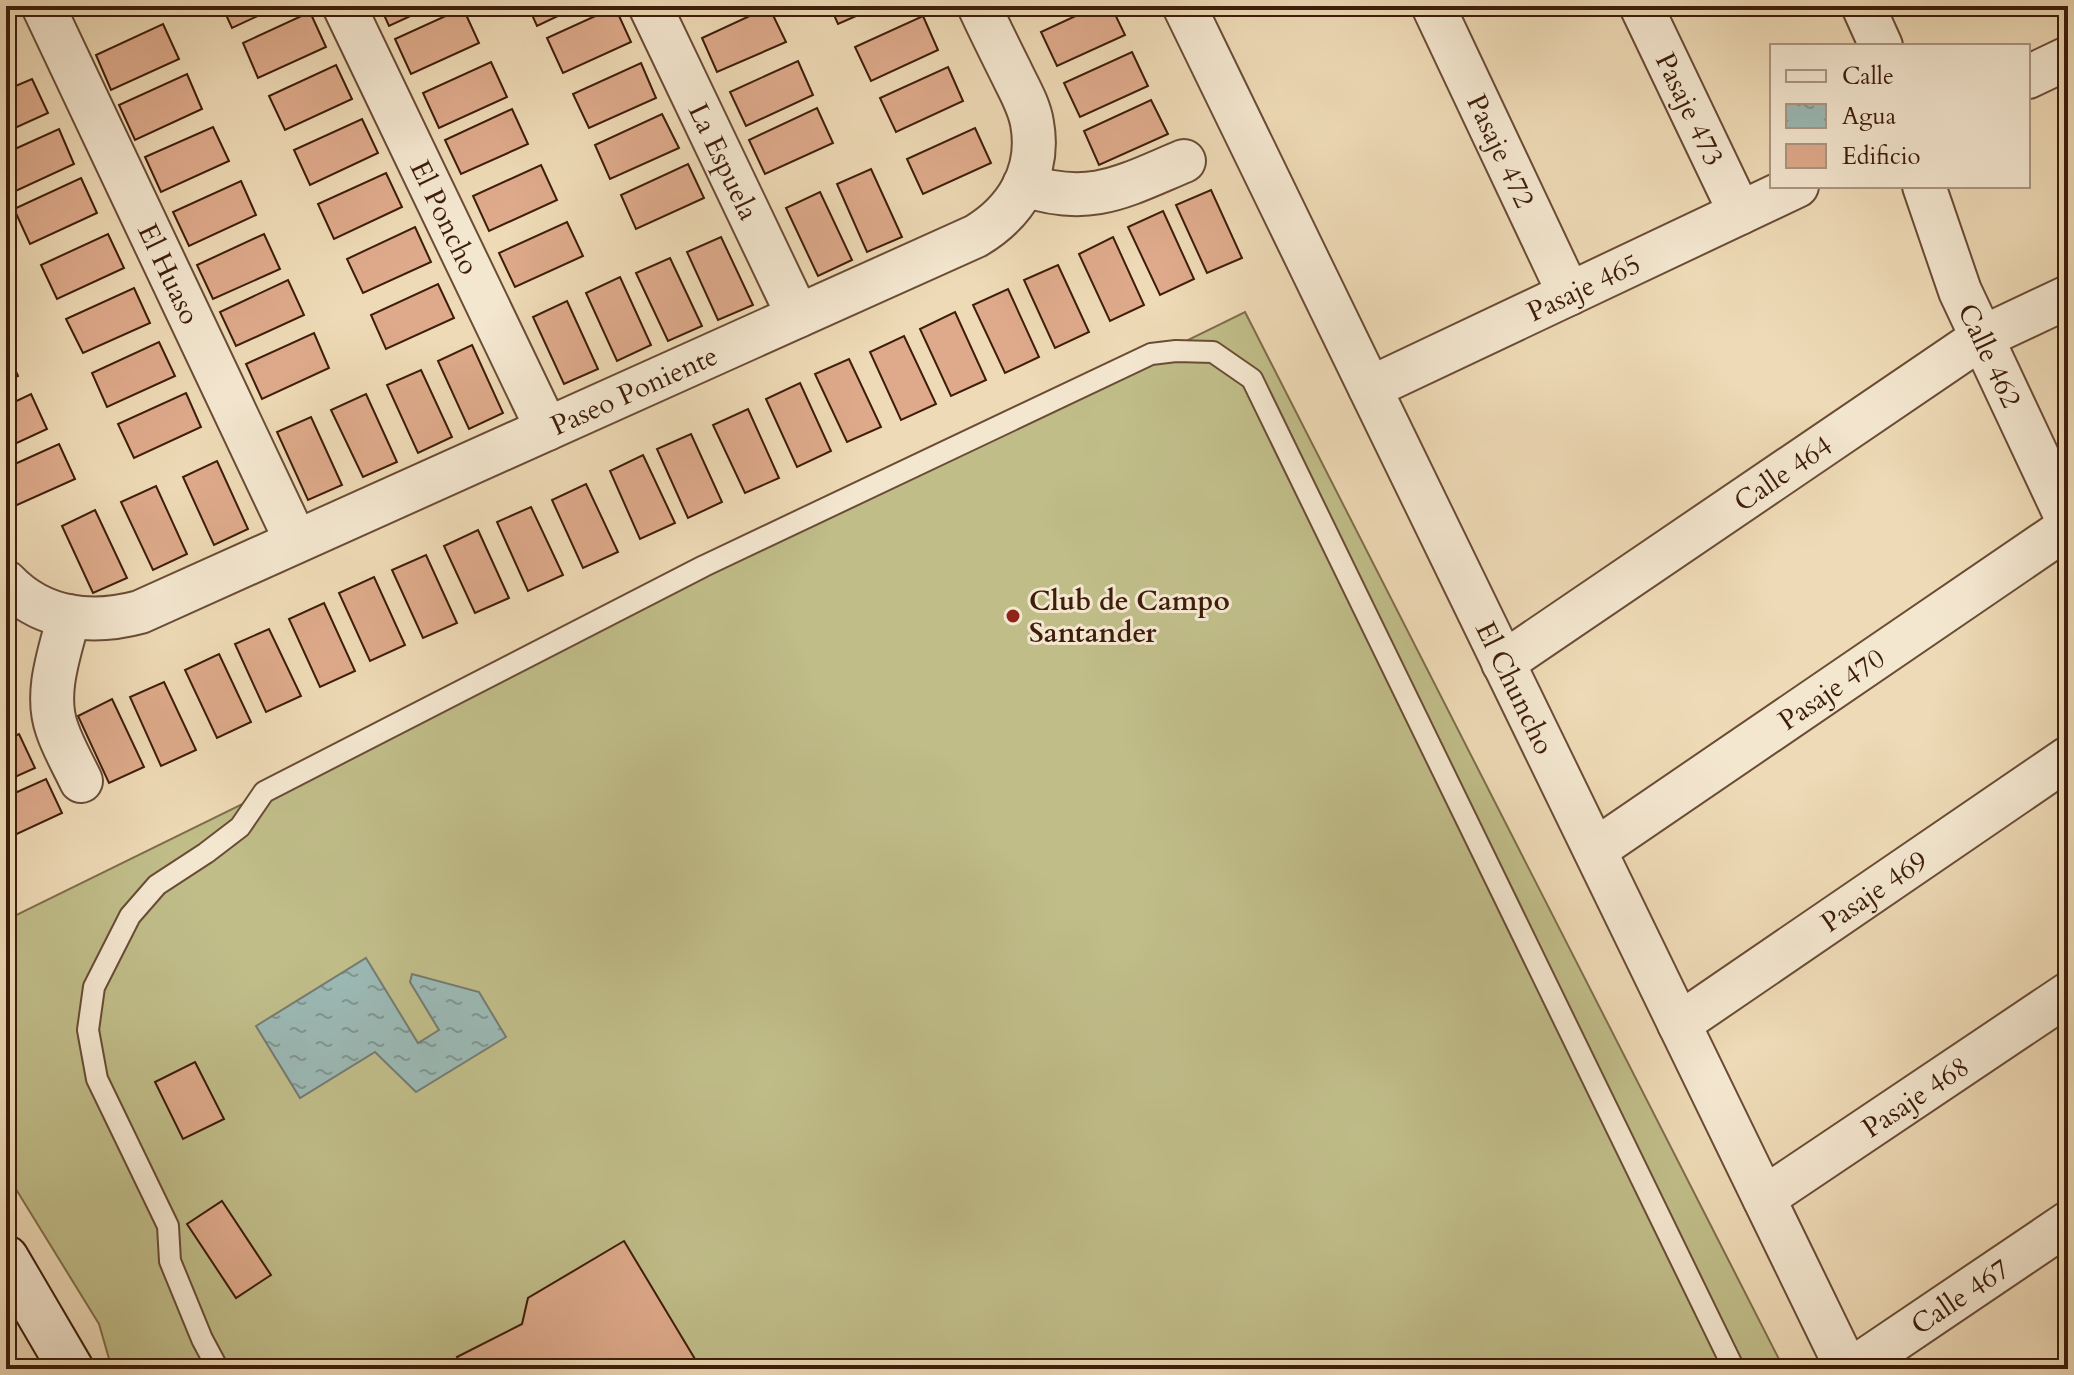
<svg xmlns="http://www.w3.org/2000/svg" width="2074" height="1375" font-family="Cardo,serif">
<defs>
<pattern id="water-ripples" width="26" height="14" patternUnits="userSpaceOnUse" patternTransform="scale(2)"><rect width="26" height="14" fill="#9bb9b5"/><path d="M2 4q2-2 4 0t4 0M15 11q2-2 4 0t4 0" fill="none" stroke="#809691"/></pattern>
</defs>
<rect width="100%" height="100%" fill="#eedab6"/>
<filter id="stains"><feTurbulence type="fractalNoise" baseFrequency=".0025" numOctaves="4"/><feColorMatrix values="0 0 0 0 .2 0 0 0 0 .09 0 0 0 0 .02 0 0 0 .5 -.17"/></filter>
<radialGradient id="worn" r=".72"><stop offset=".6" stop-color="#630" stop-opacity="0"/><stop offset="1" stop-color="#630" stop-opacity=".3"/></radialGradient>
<!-- pitch -->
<path fill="#c0bd89" stroke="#7f6d4a" stroke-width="2" d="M1245,312L1784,1369H112L99,1324L6,1173V920Z"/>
<!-- water -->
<path fill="url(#water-ripples)" stroke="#767b71" stroke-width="2" d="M366,958L418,1043L439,1030L410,982L412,974L479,992L506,1037L416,1092L375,1052L300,1098L256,1026Z"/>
<!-- building -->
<g fill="#deaa8b" stroke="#3e1d0a" stroke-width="2">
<path d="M222,6H279L232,28Z"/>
<path d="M380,6H432L389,26Z"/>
<path d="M528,6H579L537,26Z"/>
<path d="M830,6H879L838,24Z"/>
<path d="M1097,6H1111L1125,35L1057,66L1041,32Z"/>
<path d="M615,7L631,42L563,73L547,38Z"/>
<path d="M769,7L786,42L717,72L702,38Z"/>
<path d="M463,8L479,43L411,74L395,39Z"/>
<path d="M310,12L326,47L258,78L243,43Z"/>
<path d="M923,16L938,50L871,81L855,47Z"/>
<path d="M163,24L179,59L111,90L96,55Z"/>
<path d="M1132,52L1148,86L1080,117L1064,83Z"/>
<path d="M798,61L813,95L746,126L730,92Z"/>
<path d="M491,62L507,97L439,128L423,93Z"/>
<path d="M641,63L656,98L589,128L573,94Z"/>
<path d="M336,65L352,99L285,130L269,96Z"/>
<path d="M948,67L963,101L896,132L880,98Z"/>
<path d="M187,74L202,109L135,140L119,105Z"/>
<path d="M32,79L48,113L6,132V90Z"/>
<path d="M1151,100L1168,134L1099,165L1084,131Z"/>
<path d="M817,108L833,143L765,174L749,140Z"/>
<path d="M512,109L528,144L461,174L445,140Z"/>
<path d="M662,114L679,148L610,179L595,145Z"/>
<path d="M362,119L378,153L310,185L294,150Z"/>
<path d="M213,127L229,161L161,192L145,157Z"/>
<path d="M975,128L991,163L923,194L907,159Z"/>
<path d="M59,129L74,164L7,195L6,153Z"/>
<path d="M688,164L704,198L636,229L621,195Z"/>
<path d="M541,165L557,200L489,231L473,196Z"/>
<path d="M871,169L902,237L867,252L837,184Z"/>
<path d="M386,173L402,207L334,239L318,204Z"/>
<path d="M81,178L97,213L30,244L14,209Z"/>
<path d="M241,181L256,215L189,246L173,212Z"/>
<path d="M1211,190L1242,258L1207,273L1176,205Z"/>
<path d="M820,192L852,260L818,276L786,208Z"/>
<path d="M1163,211L1194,279L1160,295L1128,227Z"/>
<path d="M567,222L583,256L515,287L499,253Z"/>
<path d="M415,227L431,262L363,293L347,259Z"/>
<path d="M108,234L124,268L57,299L41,265Z"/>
<path d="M264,234L280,269L213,299L197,265Z"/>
<path d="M721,237L753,305L718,320L687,252Z"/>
<path d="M1113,237L1144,305L1110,321L1079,254Z"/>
<path d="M670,258L702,326L668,341L636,273Z"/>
<path d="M1058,265L1089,332L1055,348L1024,280Z"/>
<path d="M620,277L651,345L617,361L586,293Z"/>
<path d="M288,280L304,315L236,346L220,312Z"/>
<path d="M438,284L454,318L386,349L371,315Z"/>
<path d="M134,288L150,323L83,353L66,319Z"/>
<path d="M1008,289L1039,357L1005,373L973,305Z"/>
<path d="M567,301L598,369L564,384L533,317Z"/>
<path d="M955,312L986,380L951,396L920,329Z"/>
<path d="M314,333L329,368L262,399L246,364Z"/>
<path d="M904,336L936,404L901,420L870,352Z"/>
<path d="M159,342L175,376L107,407L92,373Z"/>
<path d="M472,345L503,413L469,429L438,361Z"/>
<path d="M6,349L18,376L6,381Z"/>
<path d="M849,359L881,427L847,442L815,374Z"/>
<path d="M421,370L452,437L418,453L387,385Z"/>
<path d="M800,383L831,451L797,467L766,399Z"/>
<path d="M186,393L201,427L134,458L118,424Z"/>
<path d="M31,394L47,429L6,448V406Z"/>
<path d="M366,394L397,462L363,477L331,410Z"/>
<path d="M748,409L779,478L745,493L713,425Z"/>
<path d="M311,417L342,485L308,500L277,432Z"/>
<path d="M691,434L722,502L688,518L657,449Z"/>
<path d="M59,444L75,479L8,509L6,506V468Z"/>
<path d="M643,455L675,523L640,539L610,471Z"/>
<path d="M217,461L248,529L214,545L183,477Z"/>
<path d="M586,484L618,552L583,568L552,500Z"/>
<path d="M156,486L187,554L153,570L121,502Z"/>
<path d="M531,507L563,575L528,591L497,522Z"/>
<path d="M95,510L127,578L93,593L62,526Z"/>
<path d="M478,530L509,598L475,613L444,546Z"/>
<path d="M426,555L457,623L423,638L392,570Z"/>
<path d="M374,577L405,645L370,661L339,593Z"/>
<path d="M324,603L355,671L320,687L289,619Z"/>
<path d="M269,629L301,696L266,712L235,644Z"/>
<path d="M219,654L251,722L217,738L185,670Z"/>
<path d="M164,682L196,750L161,766L130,697Z"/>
<path d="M112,699L144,767L109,783L78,716Z"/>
<path d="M19,734L35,768L6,781V740Z"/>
<path d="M46,779L62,813L6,839V797Z"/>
<path d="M195,1062L224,1119L183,1139L155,1082Z"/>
<path d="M222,1201L271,1275L236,1298L187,1224Z"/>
<path d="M624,1241L701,1369H465L457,1357L522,1324L528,1298Z"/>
</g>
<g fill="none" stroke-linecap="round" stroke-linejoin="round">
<defs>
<path id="lane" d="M218,1369L202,1339L170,1261L168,1226L97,1079L88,1030L94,987L130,916L157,885L206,853L240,827L264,792L704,566L1151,354L1176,351L1213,352L1252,379L1734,1369"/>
<g id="street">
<path id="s1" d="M43,6L296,541"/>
<path id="s2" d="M344,6L547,429"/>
<path id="s3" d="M650,6L798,316"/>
<path id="s4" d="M1184,6L1847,1369"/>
<path id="s5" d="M1433,6L1569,294"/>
<path id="s6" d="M1641,6L1740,213"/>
<path d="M1863,6L1881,46"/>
<path d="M2028,77L2068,58"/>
<path d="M1024,185C1091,207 1124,186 1184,161"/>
<path id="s7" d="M1924,186L1960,291L2068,521"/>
<path id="s8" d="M1370,388L1797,186"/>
<path id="s9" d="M6,582C42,620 92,625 140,612L976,236C1016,212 1041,172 1032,123C1029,105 1019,89 1011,72C1000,50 989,28 979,6"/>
<path d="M69,616C60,652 44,693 57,729C63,747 73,764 81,781"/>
<path id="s10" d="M1503,663L1981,338L2068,297"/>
<path id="s11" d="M1595,850L2068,527"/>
<path id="s12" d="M1679,1024L2068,758"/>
<path id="s13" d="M1764,1198L2068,994"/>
<path id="s14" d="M1852,1369L2068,1223"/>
</g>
<path id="secondary" d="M6,1258L71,1369"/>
</defs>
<!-- lane casing -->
<use href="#lane" stroke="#6a4c35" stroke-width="24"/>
<!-- street casing -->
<use href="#street" stroke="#6a4c35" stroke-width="46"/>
<!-- secondary casing -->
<use href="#secondary" stroke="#3e1d0a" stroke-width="48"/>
<!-- lane -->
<use href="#lane" stroke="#f4e7d0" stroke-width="20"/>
<!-- street -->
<use href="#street" stroke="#f4e7d0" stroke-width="42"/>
<!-- secondary -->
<use href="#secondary" stroke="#f4e7d0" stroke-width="44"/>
</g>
<!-- markers -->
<circle fill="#8f2418" stroke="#f4e7d0" stroke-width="3" cx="1013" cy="616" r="8"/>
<g text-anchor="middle" stroke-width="6" stroke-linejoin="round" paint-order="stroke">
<!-- street labels -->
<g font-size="28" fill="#3e1d0a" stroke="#f4e7d0">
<text dy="10" stroke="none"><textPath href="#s6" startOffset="114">Pasaje 473</textPath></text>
<text dy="10" stroke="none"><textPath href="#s5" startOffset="160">Pasaje 472</textPath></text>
<text dy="10" stroke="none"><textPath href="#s3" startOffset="172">La Espuela</textPath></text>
<text dy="10" stroke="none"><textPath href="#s2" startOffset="234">El Poncho</textPath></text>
<text dy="10" stroke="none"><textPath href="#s1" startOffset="296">El Huaso</textPath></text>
<text dy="10" stroke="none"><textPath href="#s8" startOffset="236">Pasaje 465</textPath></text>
<text dy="10" stroke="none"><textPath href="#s7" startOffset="182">Calle 462</textPath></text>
<text dy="10" stroke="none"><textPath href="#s9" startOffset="686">Paseo Poniente</textPath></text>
<text dy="10" stroke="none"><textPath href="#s10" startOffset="338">Calle 464</textPath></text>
<text dy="10" stroke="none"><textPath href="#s4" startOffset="758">El Chuncho</textPath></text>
<text dy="10" stroke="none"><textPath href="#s11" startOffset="286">Pasaje 470</textPath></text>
<text dy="10" stroke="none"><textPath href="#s12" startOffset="236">Pasaje 469</textPath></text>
<text dy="10" stroke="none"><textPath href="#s13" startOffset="182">Pasaje 468</textPath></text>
<text dy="10" stroke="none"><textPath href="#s14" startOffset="130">Calle 467</textPath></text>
</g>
<!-- poi labels -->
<g font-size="28" font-weight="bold" fill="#3e1d0a" stroke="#f4e7d0" text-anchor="start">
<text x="1029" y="610">Club de Campo<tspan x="1029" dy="32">Santander</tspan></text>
</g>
</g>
<!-- margin -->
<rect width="2074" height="1375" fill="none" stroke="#eedab6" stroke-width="32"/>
<rect x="8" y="8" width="2058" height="1359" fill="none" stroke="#3e1d0a" stroke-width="4"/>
<rect x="16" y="16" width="2042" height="1343" fill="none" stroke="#3e1d0a" stroke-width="2"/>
<!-- legend -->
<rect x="1770" y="44" width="260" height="144" fill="#f4e7d0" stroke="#ab9681" stroke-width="2"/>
<rect x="1786" y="70" width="40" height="12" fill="#f4e7d0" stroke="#ab9681" stroke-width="2"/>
<text x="1842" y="84" font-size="24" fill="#3e1d0a">Calle</text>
<rect x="1786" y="104" width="40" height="24" fill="url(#water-ripples)" stroke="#ab9681" stroke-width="2"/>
<text x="1842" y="124" font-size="24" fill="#3e1d0a">Agua</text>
<rect x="1786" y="144" width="40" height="24" fill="#deaa8b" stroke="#ab9681" stroke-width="2"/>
<text x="1842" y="164" font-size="24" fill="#3e1d0a">Edificio</text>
<rect width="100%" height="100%" filter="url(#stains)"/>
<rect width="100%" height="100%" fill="url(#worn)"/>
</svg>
